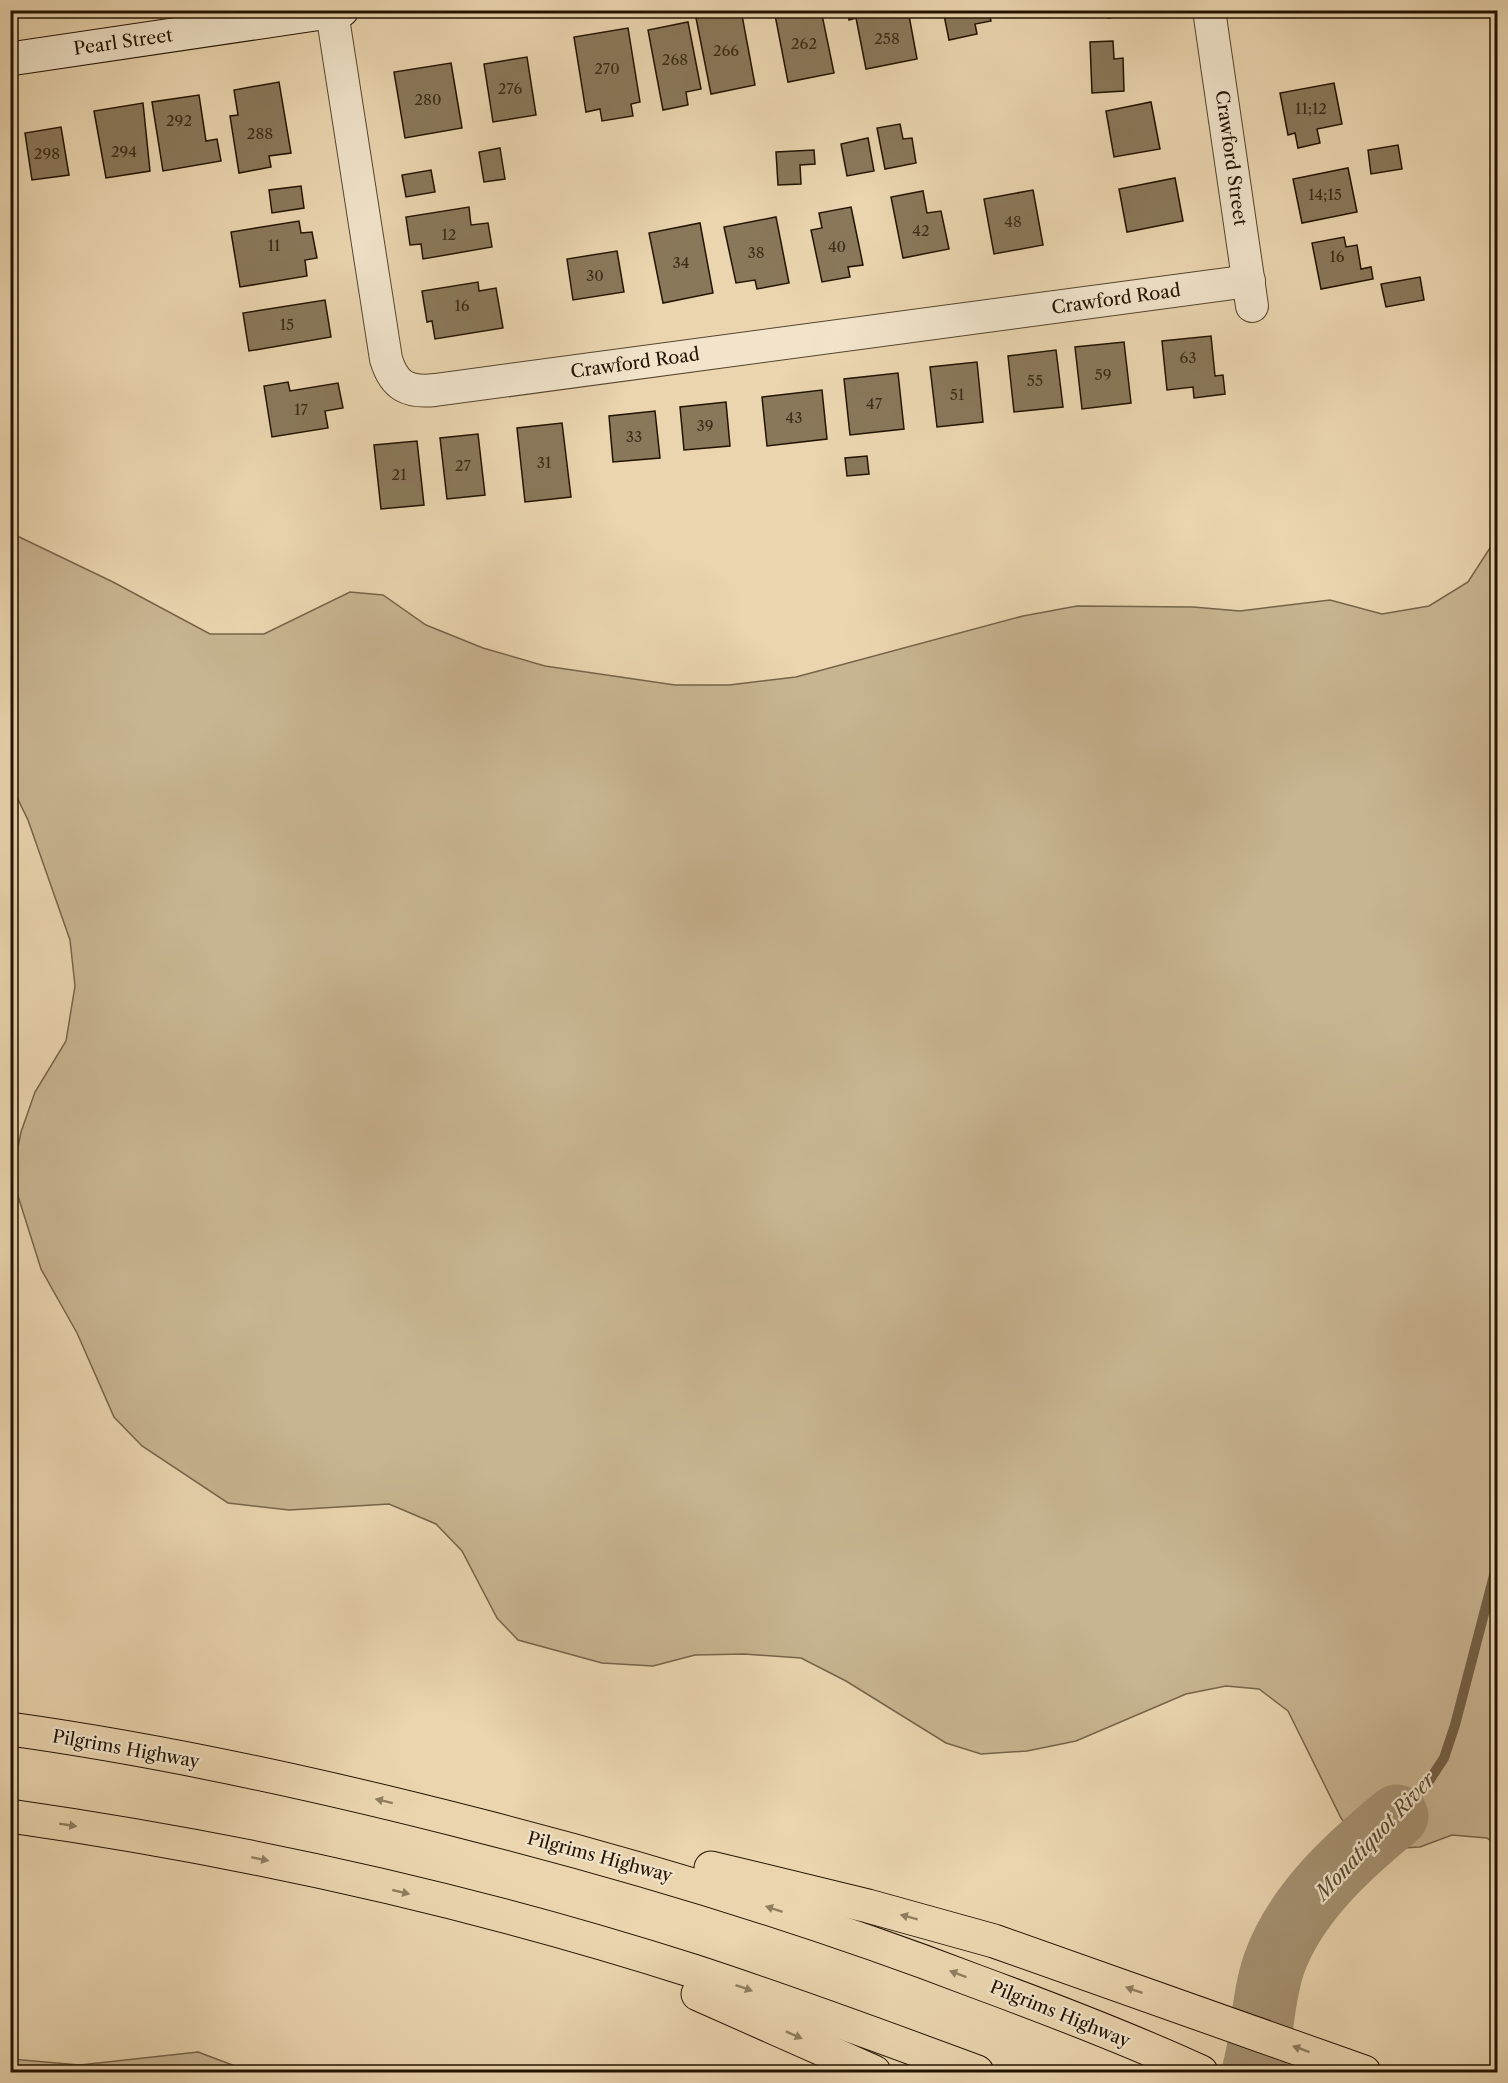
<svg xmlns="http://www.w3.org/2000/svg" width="1508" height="2083" font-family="'Libre Caslon Text',serif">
<rect width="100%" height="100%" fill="#ead5af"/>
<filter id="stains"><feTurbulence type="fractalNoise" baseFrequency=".00333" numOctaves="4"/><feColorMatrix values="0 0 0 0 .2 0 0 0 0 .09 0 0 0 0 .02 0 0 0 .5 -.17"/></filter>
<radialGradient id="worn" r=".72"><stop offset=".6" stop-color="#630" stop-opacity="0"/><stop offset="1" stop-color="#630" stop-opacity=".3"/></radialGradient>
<!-- green -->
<g fill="#c8b491" stroke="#766448" stroke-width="1.5">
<path d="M11,533L113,582L210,634H264L350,592L383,595L426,625L483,648L545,666L675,685H729L796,677L1023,616L1077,606L1193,607L1240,611L1330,600L1382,614L1429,606L1468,582L1497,537V1845L1487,1838L1452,1835L1420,1847L1385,1849L1354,1836L1341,1818L1288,1711L1259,1689L1226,1686L1186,1694L1076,1741L1027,1751L981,1754L946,1743L846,1681L801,1658L744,1654L695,1655L653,1666L602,1663L518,1640L497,1618L462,1551L436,1524L389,1504L289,1510L228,1503L142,1446L114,1417L77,1333L41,1269L12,1177L21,1132L35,1092L66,1041L75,986L70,940L28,820L11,785Z"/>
<path d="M198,2052L251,2072H11V2059L80,2065Z"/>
</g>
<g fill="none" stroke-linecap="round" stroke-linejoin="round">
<!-- stream -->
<path stroke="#726046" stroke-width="10" d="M1397,1816L1427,1784L1444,1758L1455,1725L1498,1560"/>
<!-- river -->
<path stroke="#a69374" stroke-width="63" d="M1253,2072C1263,2037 1262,1999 1274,1964C1295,1904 1349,1855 1397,1816"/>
</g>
<!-- building -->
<g fill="#8a785b" stroke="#231300" stroke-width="1.5">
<path d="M734,10H741L755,85L711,94L696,18Z"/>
<path d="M795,10H821L834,73L788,82L775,15Z"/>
<path d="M848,10H908L917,59L866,69L856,18L849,20Z"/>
<path d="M943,10H988L991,21L975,24L977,34L949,40Z"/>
<path d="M1107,10H1148L1108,18Z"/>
<path d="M688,22L701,89L686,92L688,105L663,110L648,30Z"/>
<path d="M628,28L640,102L631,104L633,116L602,121L600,109L586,112L574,37Z"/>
<path d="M1113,41L1114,59L1123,58L1124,91L1092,93L1090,42Z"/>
<path d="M527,57L536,115L493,122L484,64Z"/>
<path d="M451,63L462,128L405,138L394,72Z"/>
<path d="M279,82L291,153L269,156L271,167L239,173L230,116L238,115L234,90Z"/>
<path d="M1334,83L1342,124L1317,129L1320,143L1298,148L1295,133L1288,135L1280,93Z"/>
<path d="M199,95L206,141L217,139L221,161L163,171L152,102Z"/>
<path d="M1151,102L1160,149L1114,157L1106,111Z"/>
<path d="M143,103L150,171L106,178L94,111Z"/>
<path d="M900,124L903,139L912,138L916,163L885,169L877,128Z"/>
<path d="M61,127L69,175L32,180L25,133Z"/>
<path d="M868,138L874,171L847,176L841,144Z"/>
<path d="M1398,145L1402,169L1371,174L1368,150Z"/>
<path d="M500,148L505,179L484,182L479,152Z"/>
<path d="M814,150L815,164L800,165L801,184L778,185L776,152Z"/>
<path d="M1348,168L1357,212L1302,223L1293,179Z"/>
<path d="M431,170L435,192L406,197L402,175Z"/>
<path d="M1175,178L1183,221L1127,232L1119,189Z"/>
<path d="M301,186L304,208L272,213L269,190Z"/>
<path d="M1033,190L1043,245L994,254L984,199Z"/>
<path d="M923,191L927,213L941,211L949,249L903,258L891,197Z"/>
<path d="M469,207L471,225L488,223L492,247L423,259L421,244L410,245L406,217Z"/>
<path d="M851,207L863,265L848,267L850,277L822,282L811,230L822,228L819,213Z"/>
<path d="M776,217L789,283L757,289L755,280L736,283L724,227Z"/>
<path d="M299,221L301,233L312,232L317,258L305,260L307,276L240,287L231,232Z"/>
<path d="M700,223L713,293L663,303L649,233Z"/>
<path d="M1344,237L1346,247L1357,245L1361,269L1371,267L1373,279L1321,289L1312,243Z"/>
<path d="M617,251L624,292L573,300L567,259Z"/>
<path d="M1420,277L1424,300L1386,307L1381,284Z"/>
<path d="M478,282L479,291L496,288L503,328L435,339L432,321L427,322L422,291Z"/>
<path d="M325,300L331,337L249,351L243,313Z"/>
<path d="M1211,336L1215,376L1223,375L1225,394L1194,398L1193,387L1167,390L1162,341Z"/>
<path d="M1124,342L1131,403L1082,409L1075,347Z"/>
<path d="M1056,350L1063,407L1014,412L1008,356Z"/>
<path d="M977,362L983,422L937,427L930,367Z"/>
<path d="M898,373L904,429L850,435L844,379Z"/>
<path d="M288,382L290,391L338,383L343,408L325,411L328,428L272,437L264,386Z"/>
<path d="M822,390L827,439L767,446L762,397Z"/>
<path d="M726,402L730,446L684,450L680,407Z"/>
<path d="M655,411L660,458L613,462L609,416Z"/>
<path d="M562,423L571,497L525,502L517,428Z"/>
<path d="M478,434L485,495L447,499L440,438Z"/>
<path d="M417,441L424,505L381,509L374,445Z"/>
<path d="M867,456L869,474L847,476L845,458Z"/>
</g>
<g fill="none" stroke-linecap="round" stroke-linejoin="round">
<defs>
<g id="minor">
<path d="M1209,10L1252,306"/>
<path d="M332,12L386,359C394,386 408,393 435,390L1249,281"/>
</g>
<path id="secondary" d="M10,59L342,10"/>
<g id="motorway">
<path d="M10,1729C169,1751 326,1786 481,1826C649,1869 813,1919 975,1981C1051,2009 1127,2038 1201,2072"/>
<path d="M10,1816C241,1849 471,1900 693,1971C788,2002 883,2037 977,2072"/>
<path d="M711,1868L868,1906L994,1941L1364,2072"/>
<path d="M698,1994L874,2072"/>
</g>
</defs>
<!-- minor casing -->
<use href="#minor" stroke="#55442c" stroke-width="34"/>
<!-- secondary casing -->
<use href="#secondary" stroke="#231300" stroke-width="35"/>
<!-- motorway casing -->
<use href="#motorway" stroke="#231300" stroke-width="35"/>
<!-- minor -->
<use href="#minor" stroke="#f1e4cb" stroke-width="32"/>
<!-- secondary -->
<use href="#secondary" stroke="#f1e4cb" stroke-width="33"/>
<!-- motorway -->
<use href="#motorway" stroke="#ead5af" stroke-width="33"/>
</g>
<!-- one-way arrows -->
<defs><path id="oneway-solid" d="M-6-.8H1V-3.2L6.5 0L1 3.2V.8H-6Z" transform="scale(1.5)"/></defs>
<g fill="#907e60">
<use href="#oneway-solid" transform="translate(384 1801) rotate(-166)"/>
<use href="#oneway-solid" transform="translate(68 1825) rotate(9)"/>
<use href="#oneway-solid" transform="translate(260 1859) rotate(12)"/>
<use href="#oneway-solid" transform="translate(401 1892) rotate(13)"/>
<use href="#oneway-solid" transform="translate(774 1909) rotate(-162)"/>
<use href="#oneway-solid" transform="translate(909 1917) rotate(-165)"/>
<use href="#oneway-solid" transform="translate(958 1974) rotate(-159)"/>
<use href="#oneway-solid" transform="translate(744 1988) rotate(19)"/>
<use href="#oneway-solid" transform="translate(1134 1990) rotate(-161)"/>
<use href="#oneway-solid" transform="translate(794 2035) rotate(24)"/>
<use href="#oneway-solid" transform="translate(1301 2049) rotate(-160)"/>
</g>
<g text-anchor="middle" stroke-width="4.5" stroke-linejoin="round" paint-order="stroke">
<!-- number labels -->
<g font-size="15" fill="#3d2c17">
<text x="887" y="44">258</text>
<text x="804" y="49">262</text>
<text x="726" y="56">266</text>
<text x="675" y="65">268</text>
<text x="607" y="74">270</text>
<text x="510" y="94">276</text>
<text x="428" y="105">280</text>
<text x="1311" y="114">11;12</text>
<text x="179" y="126">292</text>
<text x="260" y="139">288</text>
<text x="124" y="157">294</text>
<text x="47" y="159">298</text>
<text x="1325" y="200">14;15</text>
<text x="1013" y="227">48</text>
<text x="921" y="236">42</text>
<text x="449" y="240">12</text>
<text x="274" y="251">11</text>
<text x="837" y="252">40</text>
<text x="756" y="258">38</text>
<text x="1337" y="262">16</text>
<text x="681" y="268">34</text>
<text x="595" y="281">30</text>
<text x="462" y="311">16</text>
<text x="287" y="330">15</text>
<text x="1188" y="363">63</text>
<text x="1103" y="380">59</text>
<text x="1035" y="386">55</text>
<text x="957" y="400">51</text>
<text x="874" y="409">47</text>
<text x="301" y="415">17</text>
<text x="794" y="423">43</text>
<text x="705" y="431">39</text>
<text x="634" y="442">33</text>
<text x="544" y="468">31</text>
<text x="463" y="471">27</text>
<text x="399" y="480">21</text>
</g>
<!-- street labels -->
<g font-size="18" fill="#231300" stroke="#f1e4cb">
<text transform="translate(123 42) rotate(-8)" y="6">Pearl Street</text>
<text transform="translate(1231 158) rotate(82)" y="6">Crawford Street</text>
<text transform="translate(1116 299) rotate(-8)" y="6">Crawford Road</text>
<text transform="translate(635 363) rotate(-8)" y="6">Crawford Road</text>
<text transform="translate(126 1749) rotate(10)" y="6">Pilgrims Highway</text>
<text transform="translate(600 1857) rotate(15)" y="6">Pilgrims Highway</text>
<text transform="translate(1060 2014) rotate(22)" y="6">Pilgrims Highway</text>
</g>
<!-- water labels -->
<g font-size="20" font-style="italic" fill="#57462e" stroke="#f1e4cb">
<text transform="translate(1375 1836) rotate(-47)" y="7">Monatiquot River</text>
</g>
</g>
<!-- margin -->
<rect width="1508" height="2083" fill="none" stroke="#ead5af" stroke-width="36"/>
<rect x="12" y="12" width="1484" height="2059" fill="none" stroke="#231300" stroke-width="3"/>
<rect x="18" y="18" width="1472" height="2047" fill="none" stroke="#231300" stroke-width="1.5"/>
<rect width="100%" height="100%" filter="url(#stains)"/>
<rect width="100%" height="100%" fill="url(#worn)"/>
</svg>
